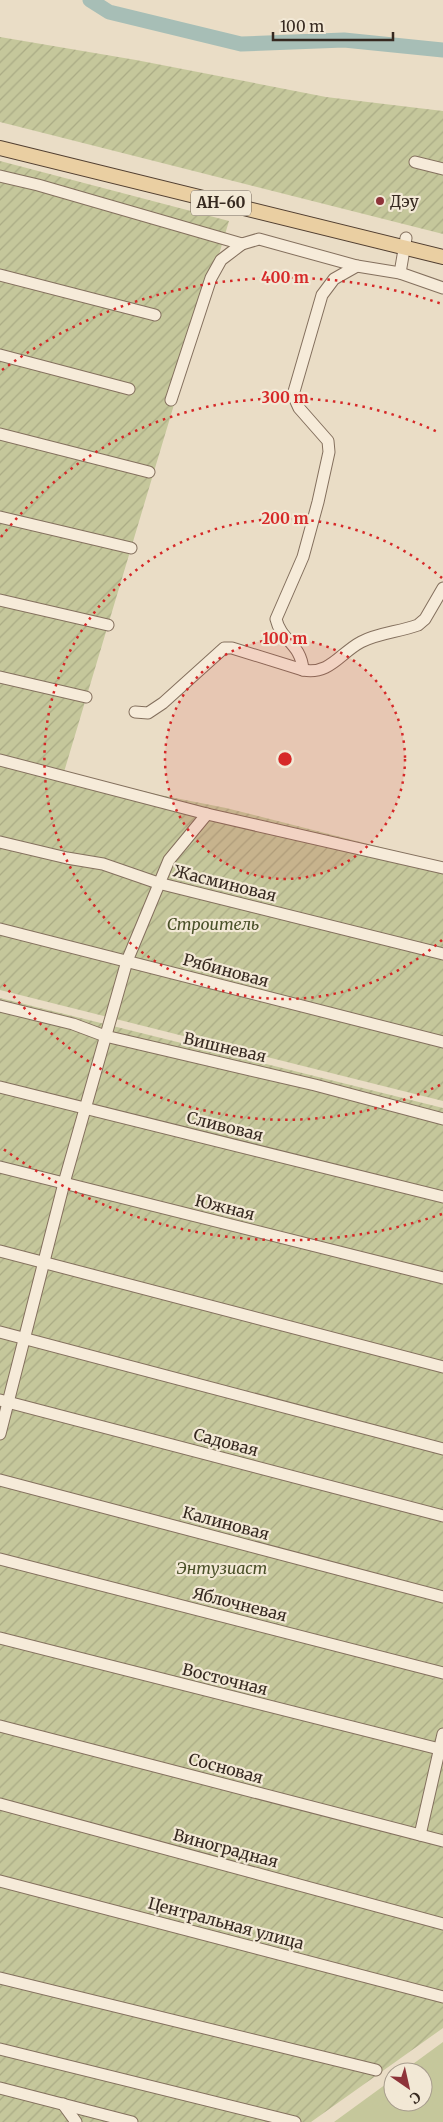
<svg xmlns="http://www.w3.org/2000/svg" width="443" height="2122" font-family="Merriweather,serif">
<defs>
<pattern id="garden-furrows" width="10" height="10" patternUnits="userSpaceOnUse" patternTransform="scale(1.25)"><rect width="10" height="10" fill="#c5c79b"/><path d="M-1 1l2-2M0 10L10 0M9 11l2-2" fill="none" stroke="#aaab85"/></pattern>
</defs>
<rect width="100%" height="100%" fill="#eaddc6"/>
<!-- grass -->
<path fill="#c5c79b" d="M443,2042V2122H334L393,2079V2102H423V2072H402Z"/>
<!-- garden -->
<g fill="url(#garden-furrows)">
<path d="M0,37L136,60L326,97L443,111V234L0,122Z"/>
<path d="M0,161L229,221L64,772L160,795L226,808L443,863V1101L0,990Z"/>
<path d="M0,998L443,1108V2028L311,2122H0Z"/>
</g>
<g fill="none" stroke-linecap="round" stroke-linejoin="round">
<!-- river -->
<path stroke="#a7beb6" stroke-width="15" d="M90,0L109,12L241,44L344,40L443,50"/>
<defs>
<g id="minor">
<path d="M415,162L443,169"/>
<path d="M0,176L38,185L242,244L259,239L357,266L400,273L443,288"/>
<path d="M400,273L406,238"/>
<path d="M0,275L155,315"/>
<path d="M0,355L129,389"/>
<path d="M171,400L211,278L221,260L242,244"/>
<path d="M0,434L149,472"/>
<path d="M0,517L131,548"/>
<path d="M0,600L108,625"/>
<path d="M303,670C301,643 281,641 276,619L303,557L318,502L329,452L328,441L299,408L293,395L322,295L334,279L357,266"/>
<path d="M0,677L86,697"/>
<path d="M135,712L148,713L163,703L224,648H232L303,670C330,675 340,653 361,642C378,633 399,632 418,625L425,619L443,588"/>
<path d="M0,760L207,814L443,868"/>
<path d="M0,842L67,858L103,864L158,883L443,954"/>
<path d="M0,929L443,1042"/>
<path d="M0,1006L73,1024L105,1036L315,1085L443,1119"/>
<path d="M0,1087L443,1197"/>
<path d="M0,1167L443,1278"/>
<path d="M0,1251L443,1367"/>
<path d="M0,1332L443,1449"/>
<path d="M0,1400L443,1516"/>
<path d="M0,1434L64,1183L127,961L169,860L207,814"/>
<path d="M0,1480L443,1597"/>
<path d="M0,1559L443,1673"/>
<path d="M0,1638L443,1750"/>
<path d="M0,1726L443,1841"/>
<path d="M0,1804L443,1924"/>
<path d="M420,1835L443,1734"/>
<path d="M0,1881L443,1997"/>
<path d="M0,1978L376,2070"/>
<path d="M0,2049L295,2122"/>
<path d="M0,2088L132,2122"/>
<path d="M63,2104L76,2122"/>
</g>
<path id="major" d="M0,148L443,257"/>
</defs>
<!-- minor casing -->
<use href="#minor" stroke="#84705e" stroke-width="13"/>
<!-- major casing -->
<use href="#major" stroke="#523f31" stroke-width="16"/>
<!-- minor -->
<use href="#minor" stroke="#f6ebd9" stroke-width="11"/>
<!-- major -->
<use href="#major" stroke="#eacfa2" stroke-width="14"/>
</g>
<!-- distance rings -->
<circle cx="285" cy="759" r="120" fill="#d62828" fill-opacity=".12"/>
<g fill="none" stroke="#d62828" stroke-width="2.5" stroke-dasharray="2.5 5">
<circle cx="285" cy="759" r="120"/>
<path d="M442 940A240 240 0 1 1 442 578"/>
<path d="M440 1085A361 361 0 0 1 1 981M1 537A361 361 0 0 1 440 433"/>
<path d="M442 1214A481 481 0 0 1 2 1148M2 370A481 481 0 0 1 442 304"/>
</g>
<!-- markers -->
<circle fill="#8e3339" stroke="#f2e8d5" stroke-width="2" cx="380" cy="201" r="5"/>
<g text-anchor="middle" stroke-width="4.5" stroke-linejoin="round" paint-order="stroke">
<!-- shield labels -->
<rect fill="#f2e8d5" stroke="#6e6256" stroke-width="1" x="191" y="190.5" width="60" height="25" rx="4"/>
<g font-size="15" font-weight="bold" fill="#362920">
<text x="221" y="208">АН-60</text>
</g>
<!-- poi labels -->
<g font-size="16" fill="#362920" stroke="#f2e8d5" text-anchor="start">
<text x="390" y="207">Дэу</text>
</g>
<!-- street labels -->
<g font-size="16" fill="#362920" stroke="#f2e8d5">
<text transform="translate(225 883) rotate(14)" y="6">Жасминовая</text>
<text transform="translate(226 970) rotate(15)" y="6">Рябиновая</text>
<text transform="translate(225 1047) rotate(13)" y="6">Вишневая</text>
<text transform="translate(225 1126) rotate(14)" y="6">Сливовая</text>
<text transform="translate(225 1207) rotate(14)" y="6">Южная</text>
<text transform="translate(226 1442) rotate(15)" y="6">Садовая</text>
<text transform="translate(226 1523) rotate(15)" y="6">Калиновая</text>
<text transform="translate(240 1604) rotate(14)" y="6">Яблочневая</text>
<text transform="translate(225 1679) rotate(14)" y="6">Восточная</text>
<text transform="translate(226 1768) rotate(15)" y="6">Сосновая</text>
<text transform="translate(226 1848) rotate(15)" y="6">Виноградная</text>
<text transform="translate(226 1923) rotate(15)" y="6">Центральная улица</text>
</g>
<!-- park labels -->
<g font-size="16" font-style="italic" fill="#495028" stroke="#f2e8d5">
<text x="213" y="930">Строитель</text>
<text x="222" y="1574">Энтузиаст</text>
</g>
</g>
<circle cx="285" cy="759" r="8" fill="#d62828" stroke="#f2e8d5" stroke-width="2.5"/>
<g font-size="15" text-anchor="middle" font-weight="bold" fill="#d62828" stroke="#f2e8d5" stroke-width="4.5" stroke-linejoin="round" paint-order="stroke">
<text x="285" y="283">400 m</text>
<text x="285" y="403">300 m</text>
<text x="285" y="524">200 m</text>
<text x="285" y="644">100 m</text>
</g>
<!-- north arrow -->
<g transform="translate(408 2087) rotate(146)"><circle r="24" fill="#f2e8d5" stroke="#a79c8d"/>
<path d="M0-4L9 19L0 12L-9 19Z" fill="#8e3339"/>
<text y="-8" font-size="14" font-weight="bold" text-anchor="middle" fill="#362920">С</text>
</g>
<!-- scale -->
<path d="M273 32v8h120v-8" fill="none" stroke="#362920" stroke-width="2.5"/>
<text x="280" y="32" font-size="15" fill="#362920" stroke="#f2e8d5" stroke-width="4" paint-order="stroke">100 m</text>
</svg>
